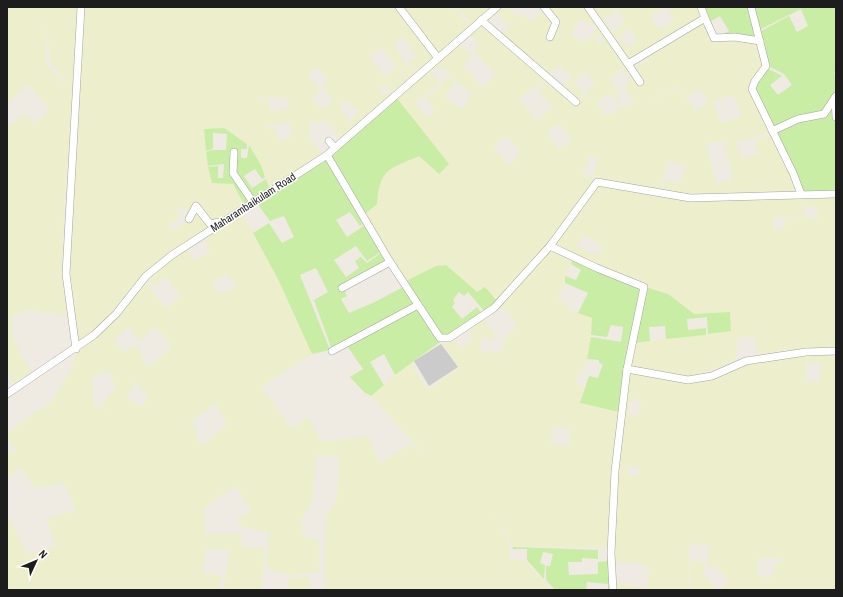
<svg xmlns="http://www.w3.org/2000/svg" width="843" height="597" font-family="'Archivo Narrow',sans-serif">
<rect width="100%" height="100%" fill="#efebe2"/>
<!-- religious -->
<path fill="#cbcbcb" d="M441,344L458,367L429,386L414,361Z"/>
<!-- farmland -->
<g fill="#edefcc" fill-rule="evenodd">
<path d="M7,7H79L64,213L62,274L67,315L25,310L12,317V336L31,372L14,384L7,371V127L26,113L34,123L50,110L28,84L7,103ZM47,27L50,61L70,89L46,64Z"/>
<path d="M82,7H396L436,57L418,73L408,64L416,57L403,37L393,43L406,64L417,74L409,80L380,48L369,57L385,76L396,67L408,81L393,94L383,85L378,91L383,96L388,92L392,95L357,126L351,120L359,111L345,99L339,107L356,129L342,140L325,120L319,124L313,119L308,124L312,129L307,134L323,156L270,189L261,165L249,145L224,128L204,129L206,152L212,183L233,184L245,206L223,220L210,223L197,205L190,215L186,209L182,211L180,207L176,209L180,217L168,227L171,231L189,220L196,207L211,227L171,253L112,316L78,345L68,274ZM317,67L329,80L322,86L333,100L323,110L311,98L321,89L307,75ZM287,97L288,109L270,111L268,100H258L257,98ZM289,122L292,136L279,141L274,127L266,129V127Z"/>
<path d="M400,7H452L471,26L438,56Z"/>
<path d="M456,7H494L473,24Z"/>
<path d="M499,7H508L518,17L509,25L496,14L489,23L501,35L522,13L532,22L541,12L535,7H542L557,22L545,7H585L597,23L593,26L580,19L571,35L586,43L598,25L604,34L596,37L595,43L600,44L603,42L601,37L605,35L626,65L610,81L619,91L631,80L623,71L626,66L640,85L644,82L636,66L648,60L645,53L704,20L714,39L736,38L760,43L770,132L736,143L743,159L759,153L755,140L771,133L799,193L690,196L662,192L665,180L680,183L685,165L668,161L660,192L597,181L593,175L598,159L590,156L584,173L577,167L584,174L591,177L596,183L549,245L497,301L477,293L446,265L436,266L404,282L364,215L377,204L379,184L389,169L419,156L439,174L449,164L396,97L429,69L439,82L415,104L428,117L435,111L425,98L448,77L455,82L445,96L461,110L472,96L440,66L434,71L431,67L458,43L472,56L463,66L484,88L496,74L473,51L479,44L470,33L481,24L546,79L519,98L536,120L552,109L538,88L548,81L576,105L586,95L605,116L637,100L631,99L626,88L616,94L620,105L618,106L610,93L597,102L604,114L585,93L595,83L586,72L574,82L584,94L577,102L561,88L572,78L559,65L550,74L561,86L483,20ZM680,86L688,96L699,89L709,102L696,111L680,88L643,103ZM734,95L742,116L721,123L713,101ZM559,123L572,139L560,149L546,133ZM507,136L520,151L510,166L493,147ZM724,141L733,180L716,183L706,143Z"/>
<path d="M589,7H665L650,16L660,30L674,21L667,7H700L703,18L679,31L675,24L678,31L628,62L613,42L619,38L629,48L638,39L628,29L620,37L615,33L618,37L612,40ZM616,10L625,21L613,31L603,20Z"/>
<path d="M597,184L690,200L836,195V349L785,350L757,355L756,337L739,338L735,361L689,378L629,368L634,343L731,331L730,312L694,314L668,294L645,287L598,267L603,255L600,254L602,245L583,235L577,246L594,255L595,252L602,256L597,267L552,245ZM816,206L818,218L785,219L784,230L773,229L774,217H804L803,207Z"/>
<path d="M241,211L279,281L312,354L261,387L292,429L308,417L322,442L368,436L380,463L411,444L425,455L371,396L410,362L428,390L459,368L440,340L455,336L457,344L461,347L473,340L467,327L482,318L498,338H481V352L503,351L504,339L518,325L500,304L550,248L573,259L565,276V283L558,299L569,304L567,308L592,318L590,349L583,373L579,374L575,383L585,387L580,403L619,412L610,548L513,546L494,518L510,546L509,560H524L553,590H325L326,515L336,502L340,456L316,455L312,503L301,520L304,536L319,541V572L288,575L266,567L269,531L244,528L236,520L251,510L235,486L203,509L205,534H241L242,548H264L262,590H223L230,550L205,548L203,573L221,576L219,590H7V516L28,554L56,546L46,519L76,510L64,483L35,488L20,468L7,478V456L16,451L7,437V434L29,416L51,402L70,372L76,353L97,338L119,317L145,282L166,308L181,295L165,277L153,287L149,280L173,256L186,248L194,261L210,251L203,236ZM225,273L237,286L221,295L212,284ZM129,327L140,341L155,327L172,346L148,368L136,344L124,352L113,340ZM108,370L116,387L100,407L112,410L95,408L91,378ZM135,382L148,397L142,407L127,398ZM216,403L227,424L201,447L192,421ZM554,426L572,429L568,447L551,443Z"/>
<path d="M801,353L803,360V354L836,353V590H719L729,581L714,564L707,571L709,546L689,544L690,590H614V581L647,589L649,568L639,563L614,562L617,468L626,467L629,477L640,475L638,466L618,467L625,398L631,399L628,414L638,416L641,401L625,397L629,371L689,382L746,363ZM803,361L822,363L820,382L802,381L806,380L807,363ZM758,558H782L783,562H775L773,577H757Z"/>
<path d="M691,561L704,562V575L717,590H691Z"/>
<path d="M309,577L311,590H287L289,578Z"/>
</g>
<!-- grass -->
<g fill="#c9eda5">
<path d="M703,7H750L760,40L722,35L729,31L720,16L710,22Z"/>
<path d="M752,7H836V71L834,72C840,86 834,102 823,112C818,117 782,126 773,129L754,89L767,68L782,76L770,85L778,95L792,85L784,74L768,66L759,32L789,16L797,32L808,26L801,9L759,30Z"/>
<path d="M396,97L449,164L439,174L419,156C388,170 380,168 377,204L364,215L328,156Z"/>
<path d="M836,99L834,116L836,121V192L802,193L774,131L798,120L825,115Z"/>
<path d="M224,128L247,144V149H241V158H247L249,145L261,165L265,177L262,179L255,169L244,176L252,188L266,179L270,189L253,200L232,174L251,202L245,206L233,184L212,183L208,167L218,166V178H223L224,164L208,166L206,152L213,150H226L227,134L213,133V149L206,151L204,129Z"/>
<path d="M326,157L364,223L360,226L350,212L336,220L347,237L365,225L382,251L367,261L356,246L334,260L346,277L359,268L355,261L361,257L367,263L382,252L388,261L339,288L341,292L345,291L347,296L341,299L349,313L373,303L403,287L415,305L332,350L314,300L328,292L316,268L300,275L330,350L312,354L279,281L253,233L269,223L282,243L294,237L284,216L270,221L256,202Z"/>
<path d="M573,259L640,287L619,412L580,403L589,376L598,378L603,364L599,363V360L587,359L591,337L621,342L623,327L611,325L607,337L591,335L592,318L578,313L588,293L565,283V276L576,280L581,270L571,264Z"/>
<path d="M446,265L477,292L485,287L497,301L485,312L468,292L464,296L459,292L453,300L455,303L452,307L462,319L477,307L482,314L449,337H441L404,282L436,266Z"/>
<path d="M645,287L668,294L694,314L730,312L731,331L708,334L707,317L687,319L688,330L706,328V335L666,339L665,326L649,327L650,341L634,343Z"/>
<path d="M418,308L440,342L395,375L384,354L370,362L384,385L371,396L364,392L350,377L363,369L347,346Z"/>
<path d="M513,547L598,550V559L582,558V562H568L569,575L598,574V562L607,561L608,549L611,590H608V584L587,582L586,590H555L546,580V566H550L553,554L543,552L540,563L545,565L544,579L527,560V549H512Z"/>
</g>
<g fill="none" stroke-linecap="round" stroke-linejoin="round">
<defs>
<g id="minor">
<path d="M399,7L438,58"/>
<path d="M544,7L556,22L550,37"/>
<path d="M588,7L628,64"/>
<path d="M701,7L705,18"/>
<path d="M751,7L766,66L755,81L752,89L793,173L801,194"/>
<path d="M481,20L576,102"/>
<path d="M640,82L628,64L705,18L714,38L735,37L760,41"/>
<path d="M835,98L836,117"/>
<path d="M772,131L798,119L824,114L836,96"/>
<path d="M329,141L335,148"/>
<path d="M234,152L233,173L253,202"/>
<path d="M327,155L390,262L440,338H449L494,308L550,246L597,182L690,198L836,194"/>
<path d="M189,219L196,206L210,224L219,222"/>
<path d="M550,246L597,268L644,287L627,369L615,471L611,553L613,590"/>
<path d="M342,288L390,262"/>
<path d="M76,349L66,274L81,7"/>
<path d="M332,351L418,305"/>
<path d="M627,369L688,380L712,376L746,361L806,352L836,351"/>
<path d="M7,394L94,335L116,314L146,276L172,255L327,155L497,7"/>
</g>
</defs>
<!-- minor casing -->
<use href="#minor" stroke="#a4a4a4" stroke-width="8"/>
<!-- minor -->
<use href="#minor" stroke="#fff" stroke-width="7"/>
</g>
<g text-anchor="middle" stroke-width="3" stroke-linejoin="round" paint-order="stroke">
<!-- street labels -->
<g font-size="11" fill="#1d1d1d" stroke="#fff">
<text transform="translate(253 202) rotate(-33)" y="4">Maharambaikulam Road</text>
</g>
</g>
<!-- border -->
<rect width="843" height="597" fill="none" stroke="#1d1d1d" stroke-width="16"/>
<!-- north arrow -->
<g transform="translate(36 561) rotate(46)" stroke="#ffffff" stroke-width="3" paint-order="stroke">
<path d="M0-3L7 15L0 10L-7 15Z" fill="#1d1d1d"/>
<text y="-6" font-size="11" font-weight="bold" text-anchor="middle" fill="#1d1d1d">N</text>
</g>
</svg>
